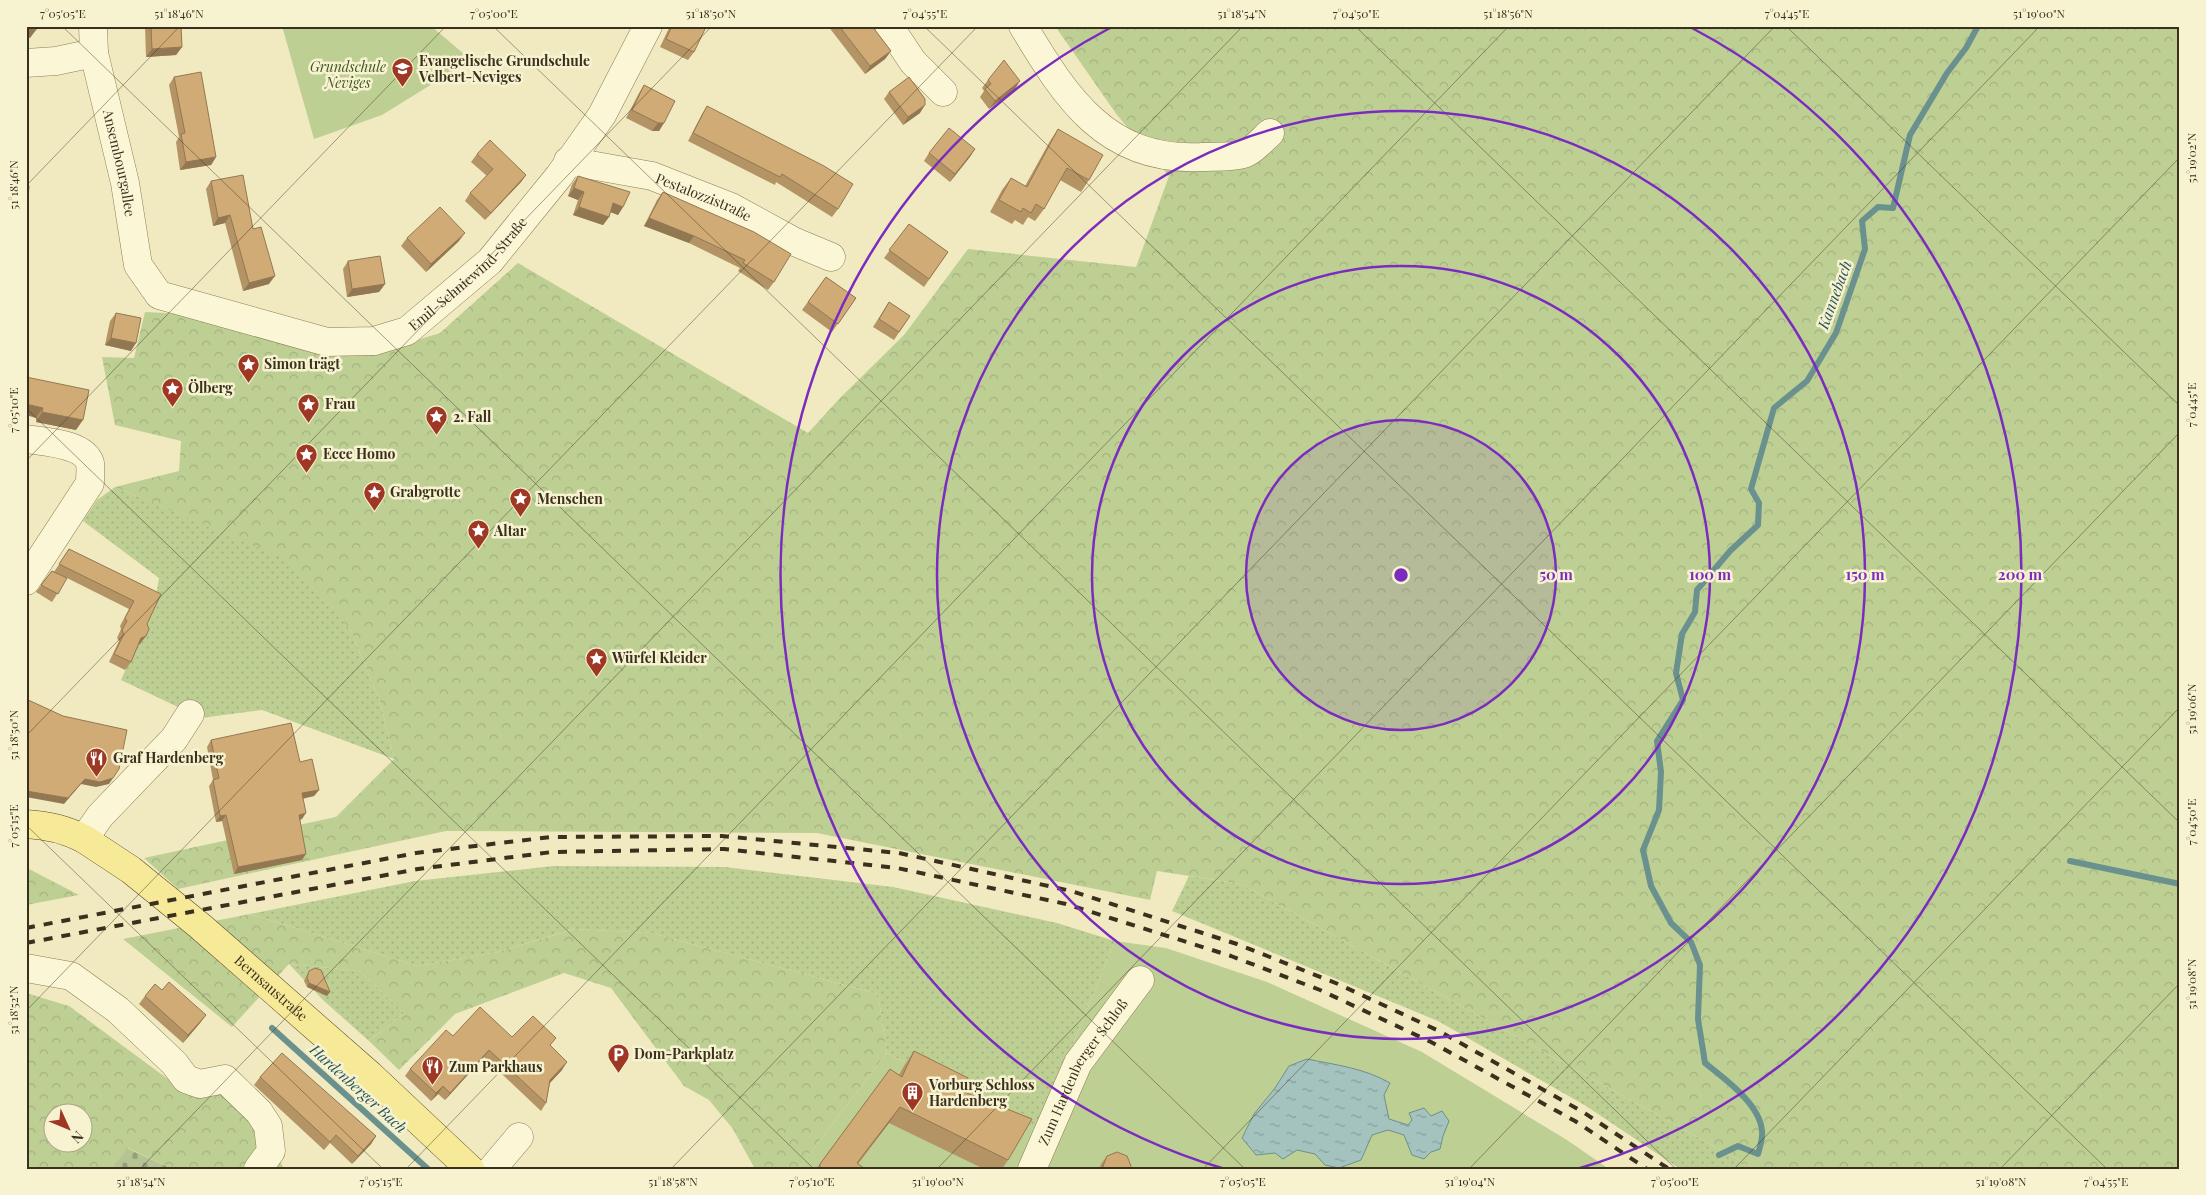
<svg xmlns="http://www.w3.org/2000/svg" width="2206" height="1195" font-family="'Playfair Display',serif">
<defs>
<pattern id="grass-dots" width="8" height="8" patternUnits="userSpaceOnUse" patternTransform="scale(1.25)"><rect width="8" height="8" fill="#becf94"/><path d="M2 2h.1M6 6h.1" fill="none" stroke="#a4b27f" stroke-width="1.8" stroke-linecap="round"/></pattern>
<pattern id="forest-crowns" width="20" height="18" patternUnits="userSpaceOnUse" patternTransform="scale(1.25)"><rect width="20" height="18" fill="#becf94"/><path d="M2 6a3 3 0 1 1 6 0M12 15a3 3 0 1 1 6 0" fill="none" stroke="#a4b27f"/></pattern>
<pattern id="cemetery-stones" width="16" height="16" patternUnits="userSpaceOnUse" patternTransform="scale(1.25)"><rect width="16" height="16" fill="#b6c494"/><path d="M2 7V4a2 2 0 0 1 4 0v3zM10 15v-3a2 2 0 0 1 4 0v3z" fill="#95a078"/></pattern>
<pattern id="water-ripples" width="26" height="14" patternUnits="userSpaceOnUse" patternTransform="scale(1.25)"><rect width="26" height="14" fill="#a4c3bf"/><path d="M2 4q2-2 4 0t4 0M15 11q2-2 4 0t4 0" fill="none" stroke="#879f9b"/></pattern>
</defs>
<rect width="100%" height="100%" fill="#f1eac1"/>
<!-- grass -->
<g fill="url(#grass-dots)">
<path d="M115,487L285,558L350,629L380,701L394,759L262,710L201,718L121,680L155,602L159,578L83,521L97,500Z"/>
<path d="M554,866L725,867L893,887L1057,923L1115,941L1037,1131L887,1053L878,994L651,933L574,929L497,952L418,966L250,914L415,881Z"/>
<path d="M1189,876L1241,884L1755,1169H1680L1586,1106L1438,1021L1172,911Z"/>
<path d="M289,964L360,971L404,1013L369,1041L323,1000Z"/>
</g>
<!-- forest -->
<g fill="url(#forest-crowns)" fill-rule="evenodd">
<path d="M1055,26H2180V1169H1755L1241,884L1157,871L1150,900L817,833L446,831L178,889L144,858L336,817L394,759L380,701L350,629L285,559L115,487L179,471L181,441L115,425L102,357L134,358L145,312L247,317L391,348L440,333L518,263L808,433L840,398L904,335L968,249L1136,267L1169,176L1117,115Z"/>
<path d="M26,868L29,869L79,895L26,905Z"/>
<path d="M250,914L418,966L497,952L575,929L651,933L878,994L887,1053L798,1169H755L733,1129L709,1100L684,1086L611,988L564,973L455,1014L399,1070L369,1041L404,1013L360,971L289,964L232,1027L123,939Z"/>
<path d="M26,993L69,1006L176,1085L238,1076L284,1169H172L128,1148L112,1169H26ZM52,1112H82V1142H52Z"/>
</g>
<!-- cemetery -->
<path fill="url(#cemetery-stones)" d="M127,1148L172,1169H112Z"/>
<!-- park -->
<g fill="#becf94">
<path d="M282,26H431L471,60L382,115L314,139Z"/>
<path d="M1115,941L1166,948L1267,982L1422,1052L1567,1140L1609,1169H798L887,1053L1037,1131Z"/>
</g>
<!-- water -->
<path fill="url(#water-ripples)" stroke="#6a918e" d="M1307,1059C1336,1065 1364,1068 1390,1083L1384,1095L1389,1119L1408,1125L1412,1120L1409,1113L1424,1108L1431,1116L1442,1111L1449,1121L1443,1136L1440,1149L1431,1152L1424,1159L1412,1155L1404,1135L1388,1130L1372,1135L1361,1160L1339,1168L1325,1165L1315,1154L1297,1150L1283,1159L1275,1153L1256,1155L1242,1138L1254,1114L1275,1088L1289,1066Z"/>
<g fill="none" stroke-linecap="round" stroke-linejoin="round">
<!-- stream -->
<g stroke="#6a918e" stroke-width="6">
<path d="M2070,861L2180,884"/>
<path d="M272,1028L428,1169"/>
<path d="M1719,1155L1738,1146L1758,1154C1760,1147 1763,1138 1762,1131C1760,1104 1725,1079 1705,1063L1698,1019L1700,965L1691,942L1671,923L1651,886L1643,850L1659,810L1661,772L1657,741L1683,700L1676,673L1682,634L1695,612L1697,590L1730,551L1758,525L1759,503L1751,489L1774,408L1807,381L1836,333L1865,249L1862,221L1878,207L1893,208L1910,135L1947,73L1966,48L1978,26"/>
</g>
<defs>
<g id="minor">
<path id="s1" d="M93,26L94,53L125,183L138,265L159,295L327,342L374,341L407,331L490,261L559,176L602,115L648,26"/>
<path d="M889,26L913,62L943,92"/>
<path d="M1023,26C1066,98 1107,162 1201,157C1214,156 1231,158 1243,154C1252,152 1263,139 1270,133"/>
<path d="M26,63L56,61L94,53"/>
<path id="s2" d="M568,161L652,176L731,207L795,242L831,257"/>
<path d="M26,439C44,442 83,443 90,463C91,468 90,477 90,483L26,581"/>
<path d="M84,839L100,816L174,739L190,714"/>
<path d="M26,968L71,976L118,1010L174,1063L186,1079L200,1084L225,1079L259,1112L268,1126L271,1151L258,1169"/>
<path d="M492,1169L519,1137"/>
<path id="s3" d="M1032,1169L1078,1063L1140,980"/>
</g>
<g id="major">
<path id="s4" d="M26,824C46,825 67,830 84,839L131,870L200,926L370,1075L470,1169"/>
</g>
</defs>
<!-- minor casing -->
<use href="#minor" stroke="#8b7c57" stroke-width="29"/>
<!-- major casing -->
<use href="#major" stroke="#59482c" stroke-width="29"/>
<!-- minor -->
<use href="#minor" stroke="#fbf6d5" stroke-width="28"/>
<!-- major -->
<use href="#major" stroke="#f6e997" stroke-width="28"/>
<!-- rail -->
<g stroke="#3a301d" stroke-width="4" stroke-dasharray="9 9" stroke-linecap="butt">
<path d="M26,928L416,853L551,837L722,836L899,853L1071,891L1237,944L1338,984L1439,1031L1583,1112L1669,1169"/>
<path d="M26,943L418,869L552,852L724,849L897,868L1066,904L1231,956L1320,990L1431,1042L1575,1121L1647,1169"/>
</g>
</g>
<!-- wall -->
<g fill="#b49365">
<path d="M145,26H181L182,47L176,55L146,57Z"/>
<path d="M670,26H699L694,52L688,60L660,47Z"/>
<path d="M828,26H872L891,51L885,59L865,74Z"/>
<path d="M174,77L216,157L211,165L180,170L176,142L179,137L169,85Z"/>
<path d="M988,80L1015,89L989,109L980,97L984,91L982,88Z"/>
<path d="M644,85L675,101L659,131H652L626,118L639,93Z"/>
<path d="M889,92L920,113L903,125L884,99Z"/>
<path d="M707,106L838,209L832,217L776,182L775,185L688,141L702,114Z"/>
<path d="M1058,129L1089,180L1081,192L1060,180L1044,209L1035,221L1028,217L1023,225L1015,220L1012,224L990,212L1002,190L1011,178L1025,186L1050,141Z"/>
<path d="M975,149L950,182L924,161L929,153Z"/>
<path d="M477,154L526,175L521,182L485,220L465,201L470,193L487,176L471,162Z"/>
<path d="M578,176L623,207L618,215L610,212L609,217L603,225L573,215L578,200L568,196L572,184Z"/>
<path d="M211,181L253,229L269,284L243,291L225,223L213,226L206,189Z"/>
<path d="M663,192L774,282L768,290L738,271L740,268L689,243L644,226L657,200Z"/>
<path d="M909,224L948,252L924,287L884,258Z"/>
<path d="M407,238L459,241L426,272L401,246Z"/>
<path d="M348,261L385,284L379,292L347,297L343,269Z"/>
<path d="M826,277L856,298L832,332L802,310Z"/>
<path d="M889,302L910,316L894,340L873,327Z"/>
<path d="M116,313L131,351L105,345L110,321Z"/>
<path d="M26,377L76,430L36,422V418Z"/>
<path d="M69,549L161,594L147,624L140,644L138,645L131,662L125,670L109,662L119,641L117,638L121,629L120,626L129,609L67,578L52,602L36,592L52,571L54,572Z"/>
<path d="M211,740L300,762L319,790L314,796L303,798L302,819L300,820L302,860L234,874L222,821L216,822L209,786L213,780L207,747Z"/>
<path d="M309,971L327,996L307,987L304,981Z"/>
<path d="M162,990L206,1015L200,1023L183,1043L139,1004L145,996Z"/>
<path d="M453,1036L512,1037L551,1046L562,1070L550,1083L546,1103L541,1111L484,1057L445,1100L438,1094L431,1101L405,1076L410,1069Z"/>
<path d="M914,1051L962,1091L1008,1160L1002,1169H984L889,1123L858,1164L865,1169H816L890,1069L899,1075L904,1066Z"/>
<path d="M260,1077L376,1136L371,1144L352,1164L330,1143L324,1150L254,1085Z"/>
<path d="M1107,1156L1130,1169H1099L1101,1164Z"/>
</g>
<!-- shaded-wall -->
<g fill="#927852">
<path d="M26,27L36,30L30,38L26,36Z"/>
<path d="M182,47L176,55L146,57L152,49Z"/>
<path d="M891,51L885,59L865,74L870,66Z"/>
<path d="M1020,81L1015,89L989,109L995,101Z"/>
<path d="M925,105L920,113L903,125L908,117Z"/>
<path d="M658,123H664L659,131H652Z"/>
<path d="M975,149L970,157L950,182L955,174Z"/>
<path d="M216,157L211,165L180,170L186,162Z"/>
<path d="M526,175L521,182L485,220L491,213Z"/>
<path d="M574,188L584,192L578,200L568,196Z"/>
<path d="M613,203L623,207L618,215L608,211Z"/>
<path d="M579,207L609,217L603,225L573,215Z"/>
<path d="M230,215L225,223L213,226L218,218Z"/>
<path d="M649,218L694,236L689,243L644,226Z"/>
<path d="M465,233L459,241L426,272L431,264Z"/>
<path d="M275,276L269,284L243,291L249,283Z"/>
<path d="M385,284L379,292L347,297L352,289Z"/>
<path d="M111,338L136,343L131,351L105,345Z"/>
<path d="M26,404L43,408L36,418L26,415Z"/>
<path d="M42,412L83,420L76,430L36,422Z"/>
<path d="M146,636L140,644L136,646L141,638Z"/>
<path d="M113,778L109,784L96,787L81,784L64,804L26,797V791L85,779Z"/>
<path d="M319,790L314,796L298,800L302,793Z"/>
<path d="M306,813L302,819L294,821L299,815Z"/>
<path d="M226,815L222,821L216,822L220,816Z"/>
<path d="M306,854L302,860L234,874L238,867Z"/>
<path d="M309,983L330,992L327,996L307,987Z"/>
<path d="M206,1015L200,1023L183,1043L188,1035Z"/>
<path d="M489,1050L484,1057L445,1100L450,1093Z"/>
<path d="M567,1062L562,1070L545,1088L550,1080Z"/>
<path d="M443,1086L438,1094L431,1101L436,1093Z"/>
<path d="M900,1107L889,1123L853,1169Z"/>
<path d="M376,1136L371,1144L352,1164L358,1156Z"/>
</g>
<!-- building -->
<g fill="#d1ab75" stroke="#927852">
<path d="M26,26H37L36,30Z"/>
<path d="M151,26H181L182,47L152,49Z"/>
<path d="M672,26H699L705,29L694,52L666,39Z"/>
<path d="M839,26H872L891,51L870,66Z"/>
<path d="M1004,60L1020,81L995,101L985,89L991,84L988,80Z"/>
<path d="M201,72L216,157L186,162L181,134L185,133L174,77Z"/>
<path d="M909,77L925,99V105L908,117L889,92Z"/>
<path d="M644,85L675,101L664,123H658L632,110Z"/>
<path d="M707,106L824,166L853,184L838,209L782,174L780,177L693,133Z"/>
<path d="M949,128L975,149L955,174L929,153Z"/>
<path d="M1058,129L1103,155L1089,180L1067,168L1044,209L1036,204L1031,213L1023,208L1021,212L999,200L1011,178L1027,187Z"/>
<path d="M490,140L526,175L491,213L470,193L493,169L477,154Z"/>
<path d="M243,175L253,229L261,227L275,276L249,283L230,215L218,218L211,181Z"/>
<path d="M578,176L630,192L623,207L613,203L609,217L579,207L584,192L574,188Z"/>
<path d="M26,185L29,186L26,226Z"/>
<path d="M663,192L754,232L791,254L774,282L743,263L745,260L694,236L649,218Z"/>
<path d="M440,207L465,233L431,264L407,238Z"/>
<path d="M909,224L948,252L929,279L889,250Z"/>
<path d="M380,256L385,284L352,289L348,261Z"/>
<path d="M826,277L856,298L838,324L808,302Z"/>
<path d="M889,302L910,316L899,332L879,319Z"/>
<path d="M116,313L141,318L136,343L111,338Z"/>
<path d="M26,377L89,390L83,420L42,412L43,408L26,404Z"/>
<path d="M69,549L161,594L147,624L149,629L146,636L141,638L131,662L114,654L124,634L122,630L127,621L125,618L134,601L59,564Z"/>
<path d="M52,571L67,578L58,594L41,585Z"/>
<path d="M26,699L63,716L127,730L119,769L113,778L100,782L85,779L68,798L26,791Z"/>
<path d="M291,723L300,762L312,759L319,790L302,793L306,813L299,815L306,854L238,867L226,815L220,816L213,780L219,778L211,740Z"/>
<path d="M315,968L321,970L330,992L309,983L307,977L309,971Z"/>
<path d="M169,982L206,1015L188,1035L145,996L155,984L162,990Z"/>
<path d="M480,1007L512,1037L533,1016L556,1038L550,1045L567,1062L550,1080L546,1103L489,1050L450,1093L443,1086L436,1093L410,1069L446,1030L453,1036Z"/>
<path d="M914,1051L968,1078L962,1091L1032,1119L1008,1160L900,1107L857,1163L865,1169H820V1164L890,1069L902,1077Z"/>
<path d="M282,1053L376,1136L358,1156L336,1135L330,1142L260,1077Z"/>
<path d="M1117,1152L1127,1156L1131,1166L1130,1169H1104L1103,1166L1107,1156Z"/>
</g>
<!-- ticks -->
<path fill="none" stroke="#3a301d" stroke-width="1" stroke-opacity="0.45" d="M62,26L1245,1169M493,26L1676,1169M924,26L2107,1169M1355,26L2180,823M1786,26L2180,406M26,186L180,26M26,408L814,1169M26,461L446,26M26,736L712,26M26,825L383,1169M26,1011L978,26M140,1169L1243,26M406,1169L1509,26M671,1169L1775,26M937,1169L2040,26M1203,1169L2180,157M1469,1169L2180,432M1734,1169L2180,707M2000,1169L2180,983"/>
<!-- distance rings -->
<circle cx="1401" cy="575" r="155" fill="#7b2cbf" fill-opacity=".12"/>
<g fill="none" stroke="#7b2cbf" stroke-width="2.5">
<circle cx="1401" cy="575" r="155"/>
<circle cx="1401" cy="575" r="309"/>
<circle cx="1401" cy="575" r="464"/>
<path d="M1225 1169A619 619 0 0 1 1110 28M1692 28A619 619 0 0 1 1577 1169"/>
</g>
<!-- icons -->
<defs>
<symbol id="school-pin" viewBox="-11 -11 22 30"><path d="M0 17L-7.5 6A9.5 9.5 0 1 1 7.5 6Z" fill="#9e3824" stroke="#f7f3d1"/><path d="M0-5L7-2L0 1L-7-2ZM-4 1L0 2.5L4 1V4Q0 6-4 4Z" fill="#fff"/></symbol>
<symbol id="sight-pin" viewBox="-11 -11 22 30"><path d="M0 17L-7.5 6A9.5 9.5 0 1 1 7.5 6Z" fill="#9e3824" stroke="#f7f3d1"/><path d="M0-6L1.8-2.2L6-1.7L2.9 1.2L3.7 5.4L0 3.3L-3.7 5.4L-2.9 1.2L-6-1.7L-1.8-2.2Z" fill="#fff"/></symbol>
<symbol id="restaurant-pin" viewBox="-11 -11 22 30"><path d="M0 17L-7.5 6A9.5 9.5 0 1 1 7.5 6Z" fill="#9e3824" stroke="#f7f3d1"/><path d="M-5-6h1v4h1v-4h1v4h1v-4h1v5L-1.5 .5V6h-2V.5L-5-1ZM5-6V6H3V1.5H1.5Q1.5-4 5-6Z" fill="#fff"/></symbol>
<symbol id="parking-pin" viewBox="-11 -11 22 30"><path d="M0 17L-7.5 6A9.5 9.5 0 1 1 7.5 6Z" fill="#9e3824" stroke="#f7f3d1"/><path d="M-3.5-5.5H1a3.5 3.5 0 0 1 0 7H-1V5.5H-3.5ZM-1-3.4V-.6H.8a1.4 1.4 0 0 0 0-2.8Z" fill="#fff"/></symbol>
<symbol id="building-pin" viewBox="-11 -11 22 30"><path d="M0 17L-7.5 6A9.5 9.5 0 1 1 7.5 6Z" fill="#9e3824" stroke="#f7f3d1"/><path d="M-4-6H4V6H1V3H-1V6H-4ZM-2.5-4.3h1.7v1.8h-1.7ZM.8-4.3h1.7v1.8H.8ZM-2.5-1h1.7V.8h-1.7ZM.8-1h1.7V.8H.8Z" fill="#fff"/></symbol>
</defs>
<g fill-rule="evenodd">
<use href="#school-pin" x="390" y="56" width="25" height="34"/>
<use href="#sight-pin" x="236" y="352" width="25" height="34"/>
<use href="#sight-pin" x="160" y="376" width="25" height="34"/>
<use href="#sight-pin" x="296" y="392" width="25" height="34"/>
<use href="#sight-pin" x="424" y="404" width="25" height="34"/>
<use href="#sight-pin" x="294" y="442" width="25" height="34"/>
<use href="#sight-pin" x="362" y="480" width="25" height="34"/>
<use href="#sight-pin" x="508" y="486" width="25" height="34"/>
<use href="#sight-pin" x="466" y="518" width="25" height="34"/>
<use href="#sight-pin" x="584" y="646" width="25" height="34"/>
<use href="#restaurant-pin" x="84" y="746" width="25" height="34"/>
<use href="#parking-pin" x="606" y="1042" width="25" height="34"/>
<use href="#restaurant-pin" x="420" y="1054" width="25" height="34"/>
<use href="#building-pin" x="900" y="1080" width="25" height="34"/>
</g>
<g text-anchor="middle" stroke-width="5" stroke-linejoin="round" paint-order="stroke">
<!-- poi labels -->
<g font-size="14" font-weight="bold" fill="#3a301d" stroke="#f7f3d1" text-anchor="start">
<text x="419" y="66">Evangelische Grundschule<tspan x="419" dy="16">Velbert-Neviges</tspan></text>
<text x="264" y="369">Simon trägt</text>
<text x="188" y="393">Ölberg</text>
<text x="325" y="409">Frau</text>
<text x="453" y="422">2. Fall</text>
<text x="323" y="459">Ecce Homo</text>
<text x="390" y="497">Grabgrotte</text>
<text x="537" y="504">Menschen</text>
<text x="494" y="536">Altar</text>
<text x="612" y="663">Würfel Kleider</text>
<text x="113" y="763">Graf Hardenberg</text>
<text x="634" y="1059">Dom-Parkplatz</text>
<text x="449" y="1072">Zum Parkhaus</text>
<text x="929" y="1090">Vorburg Schloss<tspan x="929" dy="16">Hardenberg</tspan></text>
</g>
<!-- park labels -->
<g font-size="14" font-style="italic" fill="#415822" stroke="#f7f3d1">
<text x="348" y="72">Grundschule<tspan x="348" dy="16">Neviges</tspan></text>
</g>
<!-- street labels -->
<g font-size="14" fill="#3a301d" stroke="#f7f3d1">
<text dy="5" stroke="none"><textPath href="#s1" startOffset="140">Ansembourgallee</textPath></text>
<text dy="5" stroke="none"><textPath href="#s2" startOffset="141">Pestalozzistraße</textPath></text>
<text dy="5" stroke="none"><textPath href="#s1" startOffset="620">Emil-Schniewind-Straße</textPath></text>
<text dy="5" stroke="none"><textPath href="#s4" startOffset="300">Bernsaustraße</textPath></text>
<text dy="5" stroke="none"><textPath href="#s3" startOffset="110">Zum Hardenberger Schloß</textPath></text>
</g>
<!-- water labels -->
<g font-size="15" font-style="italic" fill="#2b565b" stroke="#f7f3d1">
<text transform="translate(1835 295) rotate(-70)" y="5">Kannebach</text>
<text transform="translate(358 1089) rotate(42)" y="5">Hardenberger Bach</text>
</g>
</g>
<circle cx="1401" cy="575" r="8" fill="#7b2cbf" stroke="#f7f3d1" stroke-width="2.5"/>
<g font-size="15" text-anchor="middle" font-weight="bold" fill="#7b2cbf" stroke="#f7f3d1" stroke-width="5" stroke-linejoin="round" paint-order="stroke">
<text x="1556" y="580">50 m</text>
<text x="1710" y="580">100 m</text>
<text x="1865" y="580">150 m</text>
<text x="2020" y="580">200 m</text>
</g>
<!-- border -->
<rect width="2206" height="1195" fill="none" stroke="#f7f3d1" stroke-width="55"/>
<!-- north arrow -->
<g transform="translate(68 1128) rotate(134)"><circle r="24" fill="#f7f3d1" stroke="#aba589"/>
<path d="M0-4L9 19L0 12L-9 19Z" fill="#9e3824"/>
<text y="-8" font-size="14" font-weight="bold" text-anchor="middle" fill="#3a301d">N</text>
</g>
<rect x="28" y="28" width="2150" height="1140" fill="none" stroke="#3a301d" stroke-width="2"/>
<g font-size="12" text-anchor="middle" fill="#3a301d">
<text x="63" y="18">7°05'05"E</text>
<text x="179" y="18">51°18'46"N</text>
<text x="494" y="18">7°05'00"E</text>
<text x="711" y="18">51°18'50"N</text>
<text x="925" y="18">7°04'55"E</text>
<text x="1242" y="18">51°18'54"N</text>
<text x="1356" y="18">7°04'50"E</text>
<text x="1508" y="18">51°18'56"N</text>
<text x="1787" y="18">7°04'45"E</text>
<text x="2039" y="18">51°19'00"N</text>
<text transform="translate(2192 158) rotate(-90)" y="4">51°19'02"N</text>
<text transform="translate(14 185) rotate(-90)" y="4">51°18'46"N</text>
<text transform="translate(2192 405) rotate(-90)" y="4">7°04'45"E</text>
<text transform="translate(14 410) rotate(-90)" y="4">7°05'10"E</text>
<text transform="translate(2192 709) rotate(-90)" y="4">51°19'06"N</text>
<text transform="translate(14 735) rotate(-90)" y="4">51°18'50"N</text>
<text transform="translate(2192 822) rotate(-90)" y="4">7°04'50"E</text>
<text transform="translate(14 826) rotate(-90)" y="4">7°05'15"E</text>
<text transform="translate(2192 984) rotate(-90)" y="4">51°19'08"N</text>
<text transform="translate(14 1010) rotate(-90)" y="4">51°18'52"N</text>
<text x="141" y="1186">51°18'54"N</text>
<text x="381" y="1186">7°05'15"E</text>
<text x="673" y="1186">51°18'58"N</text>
<text x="812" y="1186">7°05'10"E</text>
<text x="938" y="1186">51°19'00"N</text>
<text x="1243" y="1186">7°05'05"E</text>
<text x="1470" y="1186">51°19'04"N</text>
<text x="1675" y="1186">7°05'00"E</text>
<text x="2001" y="1186">51°19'08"N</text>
<text x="2106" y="1186">7°04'55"E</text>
</g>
</svg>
